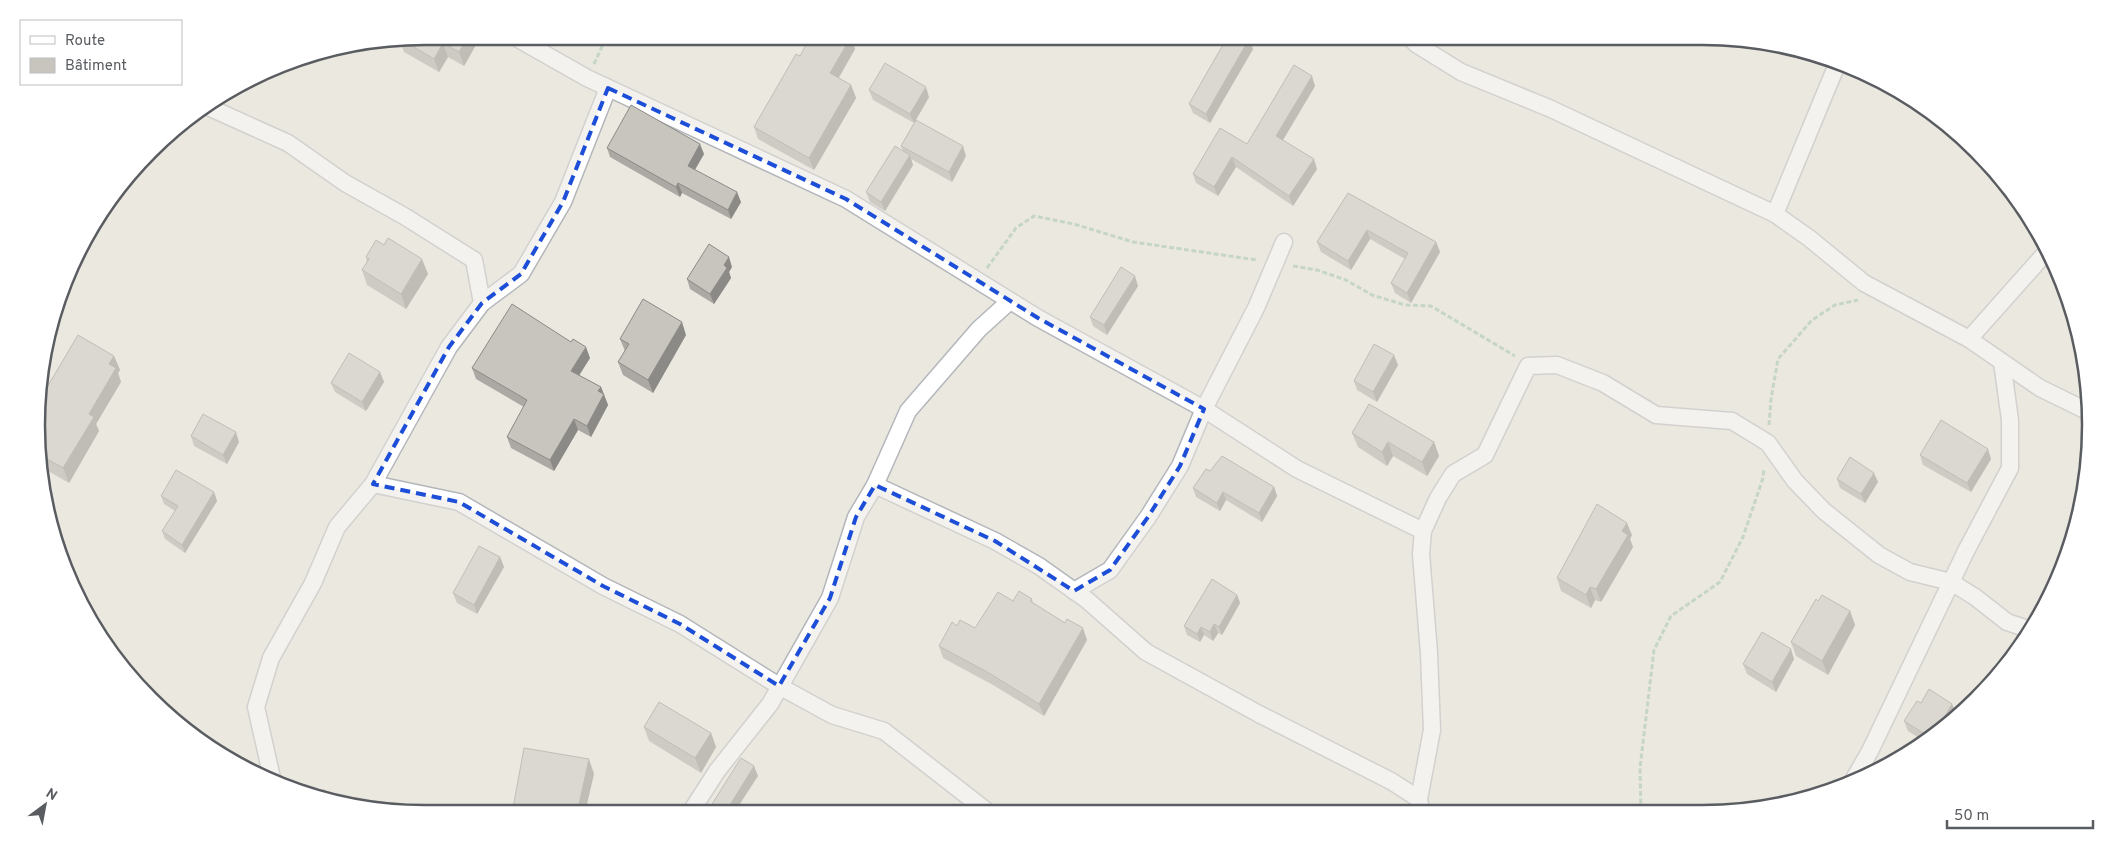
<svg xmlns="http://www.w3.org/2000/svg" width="2127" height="850" font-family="Overpass,sans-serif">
<rect width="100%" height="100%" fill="#ebe8e0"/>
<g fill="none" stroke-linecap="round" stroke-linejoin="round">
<defs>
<g id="street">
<path d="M513,36L587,78L846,199L1038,318L1204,409L1297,469L1423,531"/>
<path d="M1409,36L1416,44L1461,72L1549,108L1775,214L1809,238L1864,283L1969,339L2040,388L2089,412"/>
<path d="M206,106L288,143L345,183L404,216L474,260L482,303"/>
<path d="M1775,214L1838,62"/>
<path d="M1969,339L2042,257L2051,253"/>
<path d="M373,484L459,502L603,586L680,624L779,686L832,715L884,731L988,812"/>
<path d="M875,485L995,541L1039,566L1087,600L1146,652L1259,714L1391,781L1419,799"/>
<path d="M1074,591L1110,570L1148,517L1180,466L1204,409L1256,308L1284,242"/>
<path d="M272,778L256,707L271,658L313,583L337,527L373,484L449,347L482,303L521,274L563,202L608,88"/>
<path d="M1851,784L1870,751L1966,551L2010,468V420L2002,362"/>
<path d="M1421,811L1419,799L1432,730L1429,653L1421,554L1423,531L1438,498L1453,474L1485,455L1528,366L1557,365L1603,383L1656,415L1732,421L1768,443L1795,481L1824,511L1879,555L1910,572L1951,582L1975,597L2007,622L2031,630"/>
<path d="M690,813L717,771L770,704L830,598L856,517L875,485L908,411L979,329L1010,301"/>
</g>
</defs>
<!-- street casing -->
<use href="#street" stroke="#b3b6ba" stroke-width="19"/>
<!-- path -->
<g stroke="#98c1a2" stroke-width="3" stroke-dasharray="5 2.5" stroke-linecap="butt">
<path d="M594,64L607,36"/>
<path d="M1293,266L1317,270L1346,280L1372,295L1405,305L1431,306L1515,356"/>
<path d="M987,268L1016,228L1034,216L1074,224L1133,242L1257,260"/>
<path d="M1769,425L1771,399L1778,359L1812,320L1835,305L1858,300"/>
<path d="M1641,811L1640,768L1654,650L1671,616L1720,582L1743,537L1763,478L1764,468"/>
</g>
<!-- street -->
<use href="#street" stroke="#fff" stroke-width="16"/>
</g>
<!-- wall -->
<g fill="#aca9a4">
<path d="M425,36H481L464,66L448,57L439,72L404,52L400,40Z"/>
<path d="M851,37L855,49L839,78L851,85L856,98L814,170L758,139L754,127L800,56Z"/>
<path d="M1253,49L1210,123L1193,113L1189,104Z"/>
<path d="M1315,86L1283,140L1317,169L1293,206L1236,167L1218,196L1196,183L1193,174L1247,144Z"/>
<path d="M869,90L929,97L916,120L966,156L952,182L911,159L913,165L885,211L870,202L866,192L903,151L901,146L914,123L873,100Z"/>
<path d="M607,148L704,154L695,170L741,202L731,219L682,193L680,197L610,157Z"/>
<path d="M1348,193L1436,242L1440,252L1411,303L1395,293L1391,283L1405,259L1370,239L1351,270L1321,252L1317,242Z"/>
<path d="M384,245L428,274L406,309L367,285L362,270L367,262L366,257Z"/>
<path d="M732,267L729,272L731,278L714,304L690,289L687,279Z"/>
<path d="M1138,286L1107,335L1093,326L1090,317Z"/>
<path d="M686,335L653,393L623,375L618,362L625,351L620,339Z"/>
<path d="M114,356L120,370L118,373L121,382L96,424L99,431L69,483L43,468L40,386L46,389Z"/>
<path d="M590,358L579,375L601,387L608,405L591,437L578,430L554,471L511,448L507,437L524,407L476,379L472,368Z"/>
<path d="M1398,365L1377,402L1357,390L1354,381Z"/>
<path d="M380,372L384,382L366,411L335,392L331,383Z"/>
<path d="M1352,433L1434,442L1439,456L1427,476L1393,456L1387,466L1358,447Z"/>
<path d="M191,436L239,442L227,464L194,446Z"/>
<path d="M1920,455L1991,459L1971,492L1923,465Z"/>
<path d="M1210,471L1274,487L1277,496L1262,522L1226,500L1220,511L1196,497L1193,488Z"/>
<path d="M1837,479L1878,482L1865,503L1840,488Z"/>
<path d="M214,492L217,501L185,553L165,539L162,531L175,511L164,504L161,496Z"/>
<path d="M1632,535L1630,539L1633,547L1601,602L1595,600L1591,608L1561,591L1557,578Z"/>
<path d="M500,557L504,567L477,614L457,603L453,593Z"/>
<path d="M1237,595L1240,603L1222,635L1218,633L1213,641L1204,635L1200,642L1187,635L1184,626Z"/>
<path d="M1032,599L1033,603L1087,640L1044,716L993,685L943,658L939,646L957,626L975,628L1013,601Z"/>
<path d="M1818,601L1850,611L1855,625L1828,675L1796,656L1791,642Z"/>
<path d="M1794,659L1776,692L1747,674L1743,664Z"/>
<path d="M1921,703L1952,704L1956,713L1951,722L1922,740L1908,731L1904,721Z"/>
<path d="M644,727L711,733L716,747L701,773L649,741Z"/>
</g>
<!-- shaded-wall -->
<g fill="#8c8a86">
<path d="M468,36H481L464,66L459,52Z"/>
<path d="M851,37L855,49L834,85L830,73Z"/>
<path d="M1249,39L1253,49L1210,123L1206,114Z"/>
<path d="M443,43L448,57L439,72L434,59Z"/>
<path d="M1312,76L1315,86L1280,145L1276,136Z"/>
<path d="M851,85L856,98L814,170L809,158Z"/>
<path d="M926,87L929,97L914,123L910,114Z"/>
<path d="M700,144L704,154L691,176L688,166Z"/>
<path d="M963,146L966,156L952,182L949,172Z"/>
<path d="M910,155L913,165L885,211L881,202Z"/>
<path d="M1232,157L1236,167L1218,196L1214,187Z"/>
<path d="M1314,159L1317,169L1293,206L1289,196Z"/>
<path d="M678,183L682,193L680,197L676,187Z"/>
<path d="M737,192L741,202L731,219L728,210Z"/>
<path d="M1367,230L1370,239L1351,270L1348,261Z"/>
<path d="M1436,242L1440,252L1411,303L1407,293Z"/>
<path d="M729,257L732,267L729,272L731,278L714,304L710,294L724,265Z"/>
<path d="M422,259L428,274L406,309L401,294Z"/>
<path d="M1135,276L1138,286L1107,335L1104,325Z"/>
<path d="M682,322L686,335L653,393L648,380Z"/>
<path d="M586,347L590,358L575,382L571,371Z"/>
<path d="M1394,355L1398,365L1377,402L1373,392Z"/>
<path d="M114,356L120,370L118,373L121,382L96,424L99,431L69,483L63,468L89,414L109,364Z"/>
<path d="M380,372L384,382L366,411L362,402Z"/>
<path d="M601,387L608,405L591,437L587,426L598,391Z"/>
<path d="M574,419L578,430L554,471L550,460Z"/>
<path d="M236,432L239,442L227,464L223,455Z"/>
<path d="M1388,442L1393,456L1387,466L1382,452Z"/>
<path d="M1434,442L1439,456L1427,476L1422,462Z"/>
<path d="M1988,449L1991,459L1971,492L1967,483Z"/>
<path d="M1874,473L1878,482L1865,503L1861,494Z"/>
<path d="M1274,487L1277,496L1262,522L1259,513Z"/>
<path d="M214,492L217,501L185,553L182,545Z"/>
<path d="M1223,492L1226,500L1220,511L1217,503Z"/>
<path d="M1627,523L1632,535L1630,539L1633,547L1601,602L1596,589L1622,531Z"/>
<path d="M500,557L504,567L477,614L474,605Z"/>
<path d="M1590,587L1595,600L1591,608L1586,595Z"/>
<path d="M1237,595L1240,603L1222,635L1219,627Z"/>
<path d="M1850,611L1855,625L1828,675L1822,661Z"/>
<path d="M1214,624L1218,633L1213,641L1210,632Z"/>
<path d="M1201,627L1204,635L1200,642L1197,634Z"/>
<path d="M1083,628L1087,640L1044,716L1039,704Z"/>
<path d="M1791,649L1794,659L1776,692L1772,682Z"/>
<path d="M1952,704L1956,713L1951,722L1936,731Z"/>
<path d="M711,733L716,747L701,773L695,758Z"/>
<path d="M589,759L594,774L585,813H577Z"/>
<path d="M754,766L758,776L734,813H725Z"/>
</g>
<!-- building -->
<g fill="#c8c5bf" stroke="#8c8a86">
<path d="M425,36H468L459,52L443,43L434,59L402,40Z"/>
<path d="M811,36H849L851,37L830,73L851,85L809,158L754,127L796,54L800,56Z"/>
<path d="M1228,36H1245L1249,39L1206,114L1189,104Z"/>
<path d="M885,63L926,87L910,114L869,90Z"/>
<path d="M1294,65L1312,76L1276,136L1314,159L1289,196L1232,157L1214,187L1193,174L1220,128L1247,144Z"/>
<path d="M631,105L700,144L688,166L737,192L728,210L678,183L676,187L607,148Z"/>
<path d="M916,120L963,146L949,172L901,146Z"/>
<path d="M895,146L910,155L881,202L866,192Z"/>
<path d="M1348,193L1436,242L1407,293L1391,283L1408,253L1367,230L1348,261L1317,242Z"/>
<path d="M388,238L422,259L401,294L362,270L369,259L366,257L376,240L384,245Z"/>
<path d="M709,244L729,257L724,265L727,268L710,294L687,279Z"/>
<path d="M1121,267L1135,276L1104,325L1090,317Z"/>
<path d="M643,299L682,322L648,380L618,362L629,344L620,339Z"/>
<path d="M512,304L571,342L573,339L586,347L571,371L601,387L598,391L604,394L587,426L574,419L550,460L507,437L527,400L472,368Z"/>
<path d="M78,335L114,356L109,364L116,368L89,414L94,417L63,468L42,456L40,386L46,389Z"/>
<path d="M1374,344L1394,355L1373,392L1354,381Z"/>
<path d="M349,353L380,372L362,402L331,383Z"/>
<path d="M1369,404L1434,442L1422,462L1388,442L1382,452L1352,433Z"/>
<path d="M203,414L236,432L223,455L191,436Z"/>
<path d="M1941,420L1988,449L1967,483L1920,455Z"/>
<path d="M1222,456L1274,487L1259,513L1223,492L1217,503L1193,488L1206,469L1210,471Z"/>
<path d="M1850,457L1874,473L1861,494L1837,479Z"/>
<path d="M176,470L214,492L182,545L162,531L178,506L161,496Z"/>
<path d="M1597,504L1627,523L1622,531L1628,535L1596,589L1590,587L1586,595L1557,578Z"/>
<path d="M479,546L500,557L474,605L453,593Z"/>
<path d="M1212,579L1237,595L1219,627L1214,624L1210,632L1201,627L1197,634L1184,626Z"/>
<path d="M1019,591L1032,599L1030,601L1065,623L1067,619L1083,628L1039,704L989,673L939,646L952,622L957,626L960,620L975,628L998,592L1013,601Z"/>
<path d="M1822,595L1850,611L1822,661L1791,642L1816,599L1818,601Z"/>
<path d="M1762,632L1791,649L1772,682L1743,664Z"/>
<path d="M1929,689L1952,704L1936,731L1928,736L1904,721L1917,701L1921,703Z"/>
<path d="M659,702L711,733L695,758L644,727Z"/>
<path d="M524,748L589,759L577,813L502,814L504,806L513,808Z"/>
<path d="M741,758L754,766L725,813H708L707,812Z"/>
<path d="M325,790L326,797L300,793L296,791Z"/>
</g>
<!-- marked area -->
<path d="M0 0H2127V850H0ZM608,88L846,199L1038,318L1204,409L1180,466L1148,517L1110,570L1074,591L995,541L875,485L856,517L830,598L779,686L680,624L603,586L459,502L373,484L449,347L482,303L521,274L563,202Z" fill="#ebe8e0" fill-opacity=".55" fill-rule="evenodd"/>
<path fill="none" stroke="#1d4ed8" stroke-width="4" stroke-dasharray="10 6" stroke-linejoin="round" d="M608,88L846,199L1038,318L1204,409L1180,466L1148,517L1110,570L1074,591L995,541L875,485L856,517L830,598L779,686L680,624L603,586L459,502L373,484L449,347L482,303L521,274L563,202Z"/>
<!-- crop -->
<path d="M0 0H2127V850H0ZM425 45H1702A380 380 0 0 1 2082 425V425A380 380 0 0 1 1702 805H425A380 380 0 0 1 45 425V425A380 380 0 0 1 425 45Z" fill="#fff" fill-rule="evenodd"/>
<path fill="none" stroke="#595c60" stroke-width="2.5" d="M425 45H1702A380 380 0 0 1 2082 425V425A380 380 0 0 1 1702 805H425A380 380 0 0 1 45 425V425A380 380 0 0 1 425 45Z"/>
<!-- legend -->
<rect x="20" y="20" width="162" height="65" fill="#ffffff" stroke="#bdbebf"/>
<rect x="30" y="36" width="25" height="8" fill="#ffffff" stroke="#bdbebf"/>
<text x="65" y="45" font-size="15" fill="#595c60">Route</text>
<rect x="30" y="58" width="25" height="15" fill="#c8c5bf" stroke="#bdbebf"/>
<text x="65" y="70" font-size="15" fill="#595c60">Bâtiment</text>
<!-- north arrow -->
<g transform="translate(45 805) rotate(32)" stroke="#ffffff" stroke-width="4" paint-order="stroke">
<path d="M0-4L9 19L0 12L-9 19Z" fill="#595c60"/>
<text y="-8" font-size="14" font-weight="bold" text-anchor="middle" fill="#595c60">N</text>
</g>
<!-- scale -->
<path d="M1947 820v8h146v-8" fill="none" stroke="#595c60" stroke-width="2.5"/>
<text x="1954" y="820" font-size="15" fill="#595c60" stroke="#ffffff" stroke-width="4" paint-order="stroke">50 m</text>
</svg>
